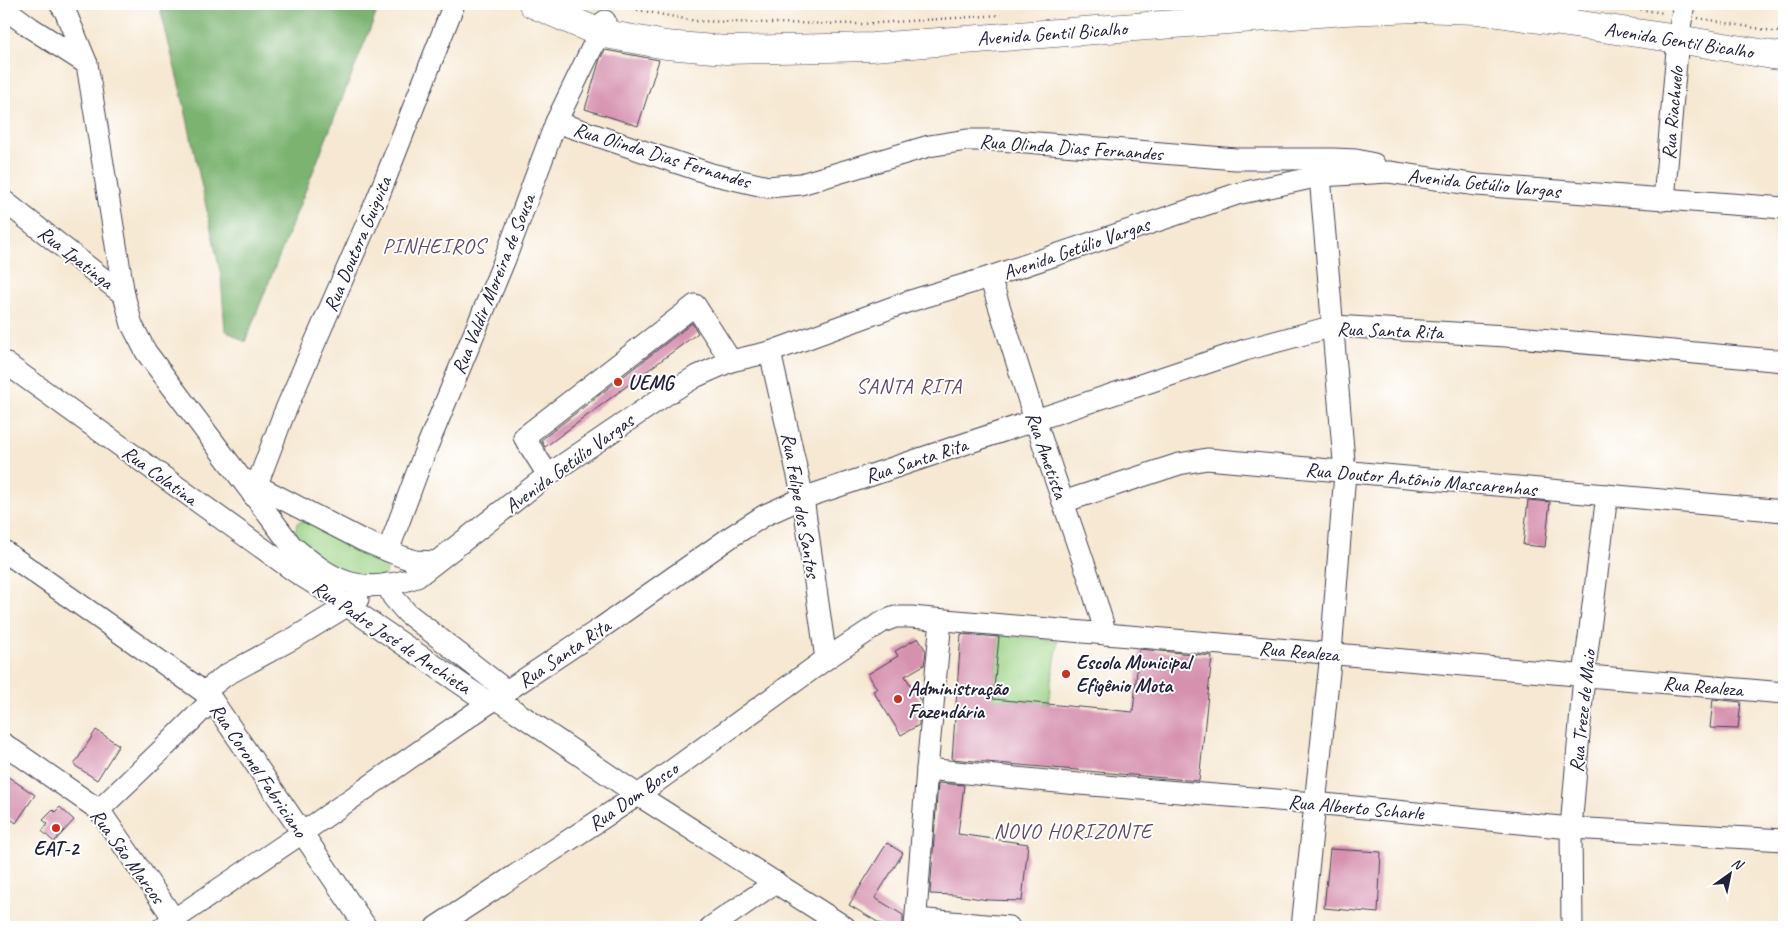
<svg xmlns="http://www.w3.org/2000/svg" width="1788" height="931" font-family="Caveat,sans-serif">
<rect width="100%" height="100%" fill="#fff"/>
<filter id="ink" filterUnits="userSpaceOnUse"><feTurbulence type="fractalNoise" baseFrequency=".02" numOctaves="2"/><feDisplacementMap in="SourceGraphic" scale="10" xChannelSelector="R" yChannelSelector="G"/><feConvolveMatrix kernelMatrix="1 2 1 2 8 2 1 2 1" color-interpolation-filters="sRGB"/></filter>
<filter id="wash" filterUnits="userSpaceOnUse"><feTurbulence type="fractalNoise" baseFrequency=".0096" numOctaves="4" result="noise"/><feDisplacementMap in="SourceGraphic" scale="20" xChannelSelector="R" yChannelSelector="G"/><feGaussianBlur stdDeviation="1.12" result="paint"/><feColorMatrix in="noise" values="0 0 0 0 0 0 0 0 0 0 0 0 0 0 0 0 0 1.4 0 .05"/><feComposite in="paint" operator="in"/></filter>
<g filter="url(#wash)">
<rect width="100%" height="100%" fill="#f6e8d2"/>
<!-- green -->
<g fill="#9ad183" stroke="#5e7a5f">
<path d="M301,521L313,522L387,560C388,570 387,575 378,581L331,567L295,535L297,523Z"/>
<path d="M999,635L1058,640L1049,704L993,699Z"/>
</g>
<!-- forest -->
<path fill="#7bb371" stroke="#4e6a56" d="M159,4H380L245,342L225,330L221,276L185,109Z"/>
<g id="blocks">
<!-- building -->
<g fill="#d691af">
<path d="M605,50L659,60L638,126L585,109L600,59Z"/>
<path d="M692,323L698,333L545,447L541,440Z"/>
<path d="M1528,500L1550,502L1545,547L1523,545Z"/>
<path d="M961,634L999,637L993,699L1133,712L1139,649L1212,656L1199,781L952,759Z"/>
<path d="M918,638L926,651L924,665L905,676L921,702L920,708L915,711L919,717V725L901,735L873,691L877,689L868,674L898,656L895,651Z"/>
<path d="M1713,699L1741,702L1738,729L1710,728Z"/>
<path d="M96,730L119,745L97,780L74,765Z"/>
<path d="M4,774L35,795L16,823L4,814Z"/>
<path d="M938,783L964,785L958,834L1028,844L1022,901L988,900L955,895L930,894Z"/>
<path d="M60,807L74,820L54,842L42,831L48,824L43,820L53,810L55,812Z"/>
<path d="M887,843L903,853L875,898L903,915V927H886L849,905Z"/>
<path d="M1330,849L1381,852L1378,913L1324,908Z"/>
</g>
</g>
</g>
<g filter="url(#ink)">
<use href="#blocks" fill-opacity="0" stroke="#424052" stroke-width="1"/>
<g fill="none" stroke-linecap="round" stroke-linejoin="round">
<defs>
<g id="minor">
<path d="M60,4L65,11L87,64L124,295L132,325L146,352L291,545C334,582 360,597 417,577L548,475L664,396L695,377L731,361L770,352L907,302L990,277L1237,194L1320,176L1389,172L1477,185L1784,208"/>
<path d="M4,8L31,28L87,64"/>
<path d="M556,122L711,174L768,187L801,184L929,146L967,140H1000L1236,159H1333L1356,160L1374,164"/>
<path d="M1664,200L1678,39L1684,4"/>
<path d="M4,201L124,295"/>
<path d="M990,277L1035,420L1089,578L1106,634"/>
<path d="M770,352L803,498L826,659"/>
<path d="M4,362L294,571L321,588L489,703"/>
<path d="M548,475L524,437L695,305L731,361"/>
<path d="M246,480L362,540L403,557L415,561L436,562"/>
<path d="M253,495L283,416L377,200L454,4"/>
<path d="M1063,502L1179,464L1207,459L1784,511"/>
<path d="M4,551L204,692L212,700L366,927"/>
<path d="M388,551L424,454L505,259L556,122L605,21"/>
<path d="M387,584L393,597L407,613L507,691"/>
<path d="M204,692L226,675L296,637L358,599"/>
<path d="M496,698L638,795L845,927"/>
<path d="M4,744L99,810L174,919"/>
<path d="M927,769L1067,783L1314,803L1571,828L1784,840"/>
<path d="M99,810L170,742L212,700"/>
<path d="M916,919L1009,927"/>
<path d="M163,927L302,833L496,698L601,628L732,536L765,515L803,498L1245,350L1334,326L1506,336L1784,361"/>
<path d="M436,927L638,795L826,659L882,622L895,617H911L1784,693"/>
<path d="M711,927L776,882"/>
<path d="M915,927L927,769L941,620"/>
<path d="M1302,927L1331,653L1345,473L1320,176"/>
<path d="M1572,927L1571,828L1584,676L1607,495"/>
</g>
<path id="major" d="M533,4L600,33L666,45L726,50L873,47L1345,11L1417,8L1477,10L1678,39L1784,57"/>
</defs>
<!-- minor casing -->
<use href="#minor" stroke="#424052" stroke-width="23"/>
<!-- major casing -->
<use href="#major" stroke="#424052" stroke-width="29"/>
<!-- path -->
<g stroke="#424052" stroke-width="2.5" stroke-dasharray="1 4" stroke-linecap="butt">
<path d="M613,4L622,7L696,21L769,23L862,24L1001,15"/>
<path d="M1606,4L1664,13"/>
<path d="M1698,18L1784,33"/>
</g>
<!-- minor -->
<use href="#minor" stroke="#fff" stroke-width="21"/>
<!-- major -->
<use href="#major" stroke="#fff" stroke-width="28"/>
</g>
</g>
<!-- markers -->
<g fill="#c8321e" stroke="#fff" stroke-width="2">
<circle cx="618" cy="382" r="5"/>
<circle cx="1066" cy="674" r="5"/>
<circle cx="898" cy="699" r="5"/>
<circle cx="56" cy="828" r="5"/>
</g>
<g text-anchor="middle" stroke-width="4" stroke-linejoin="round" paint-order="stroke">
<!-- street labels -->
<g font-size="20" fill="#22223b" stroke="#fff">
<text transform="translate(1052 33) rotate(-4)" y="7">Avenida Gentil Bicalho</text>
<text transform="translate(1679 40) rotate(9)" y="7">Avenida Gentil Bicalho</text>
<text transform="translate(1672 113) rotate(-85)" y="7">Rua Riachuelo</text>
<text transform="translate(1071 147) rotate(4)" y="7">Rua Olinda Dias Fernandes</text>
<text transform="translate(662 155) rotate(17)" y="7">Rua Olinda Dias Fernandes</text>
<text transform="translate(1484 183) rotate(6)" y="7">Avenida Getúlio Vargas</text>
<text transform="translate(357 244) rotate(-67)" y="7">Rua Doutora Guiguita</text>
<text transform="translate(1076 248) rotate(-19)" y="7">Avenida Getúlio Vargas</text>
<text transform="translate(76 257) rotate(38)" y="7">Rua Ipatinga</text>
<text transform="translate(493 284) rotate(-68)" y="7">Rua Valdir Moreira de Sousa</text>
<text transform="translate(1390 330) rotate(2)" y="7">Rua Santa Rita</text>
<text transform="translate(1047 455) rotate(71)" y="7">Rua Ametista</text>
<text transform="translate(916 460) rotate(-18)" y="7">Rua Santa Rita</text>
<text transform="translate(569 463) rotate(-36)" y="7">Avenida Getúlio Vargas</text>
<text transform="translate(160 475) rotate(36)" y="7">Rua Colatina</text>
<text transform="translate(1421 479) rotate(5)" y="7">Rua Doutor Antônio Mascarenhas</text>
<text transform="translate(801 505) rotate(80)" y="7">Rua Felipe dos Santos</text>
<text transform="translate(392 637) rotate(34)" y="7">Rua Padre José de Anchieta</text>
<text transform="translate(1299 651) rotate(5)" y="7">Rua Realeza</text>
<text transform="translate(564 653) rotate(-34)" y="7">Rua Santa Rita</text>
<text transform="translate(1703 686) rotate(5)" y="7">Rua Realeza</text>
<text transform="translate(1582 711) rotate(-84)" y="7">Rua Treze de Maio</text>
<text transform="translate(259 770) rotate(56)" y="7">Rua Coronel Fabriciano</text>
<text transform="translate(633 796) rotate(-35)" y="7">Rua Dom Bosco</text>
<text transform="translate(1356 807) rotate(5)" y="7">Rua Alberto Scharle</text>
<text transform="translate(128 856) rotate(54)" y="7">Rua São Marcos</text>
</g>
<!-- poi labels -->
<g font-size="20" font-weight="bold" fill="#22223b" stroke="#fff" text-anchor="start">
<text x="628" y="389">UEMG</text>
<text x="1076" y="669">Escola Municipal<tspan x="1076" dy="23">Efigênio Mota</tspan></text>
<text x="908" y="695">Administração<tspan x="908" dy="23">Fazendária</tspan></text>
<text x="56" y="855" text-anchor="middle">EAT-2</text>
</g>
<!-- neighbourhood labels -->
<g font-size="21" letter-spacing="1" fill="#614964" stroke="#fff">
<text x="434" y="253">PINHEIROS</text>
<text x="909" y="393">SANTA RITA</text>
<text x="1073" y="838">NOVO HORIZONTE</text>
</g>
</g>
<!-- margin -->
<rect width="1788" height="931" fill="none" stroke="#fff" stroke-width="20"/>
<!-- north arrow -->
<g transform="translate(1730 874) rotate(33)" stroke="#ffffff" stroke-width="4" paint-order="stroke">
<path d="M0-4L9 19L0 12L-9 19Z" fill="#22223b"/>
<text y="-8" font-size="14" font-weight="bold" text-anchor="middle" fill="#22223b">N</text>
</g>
</svg>
